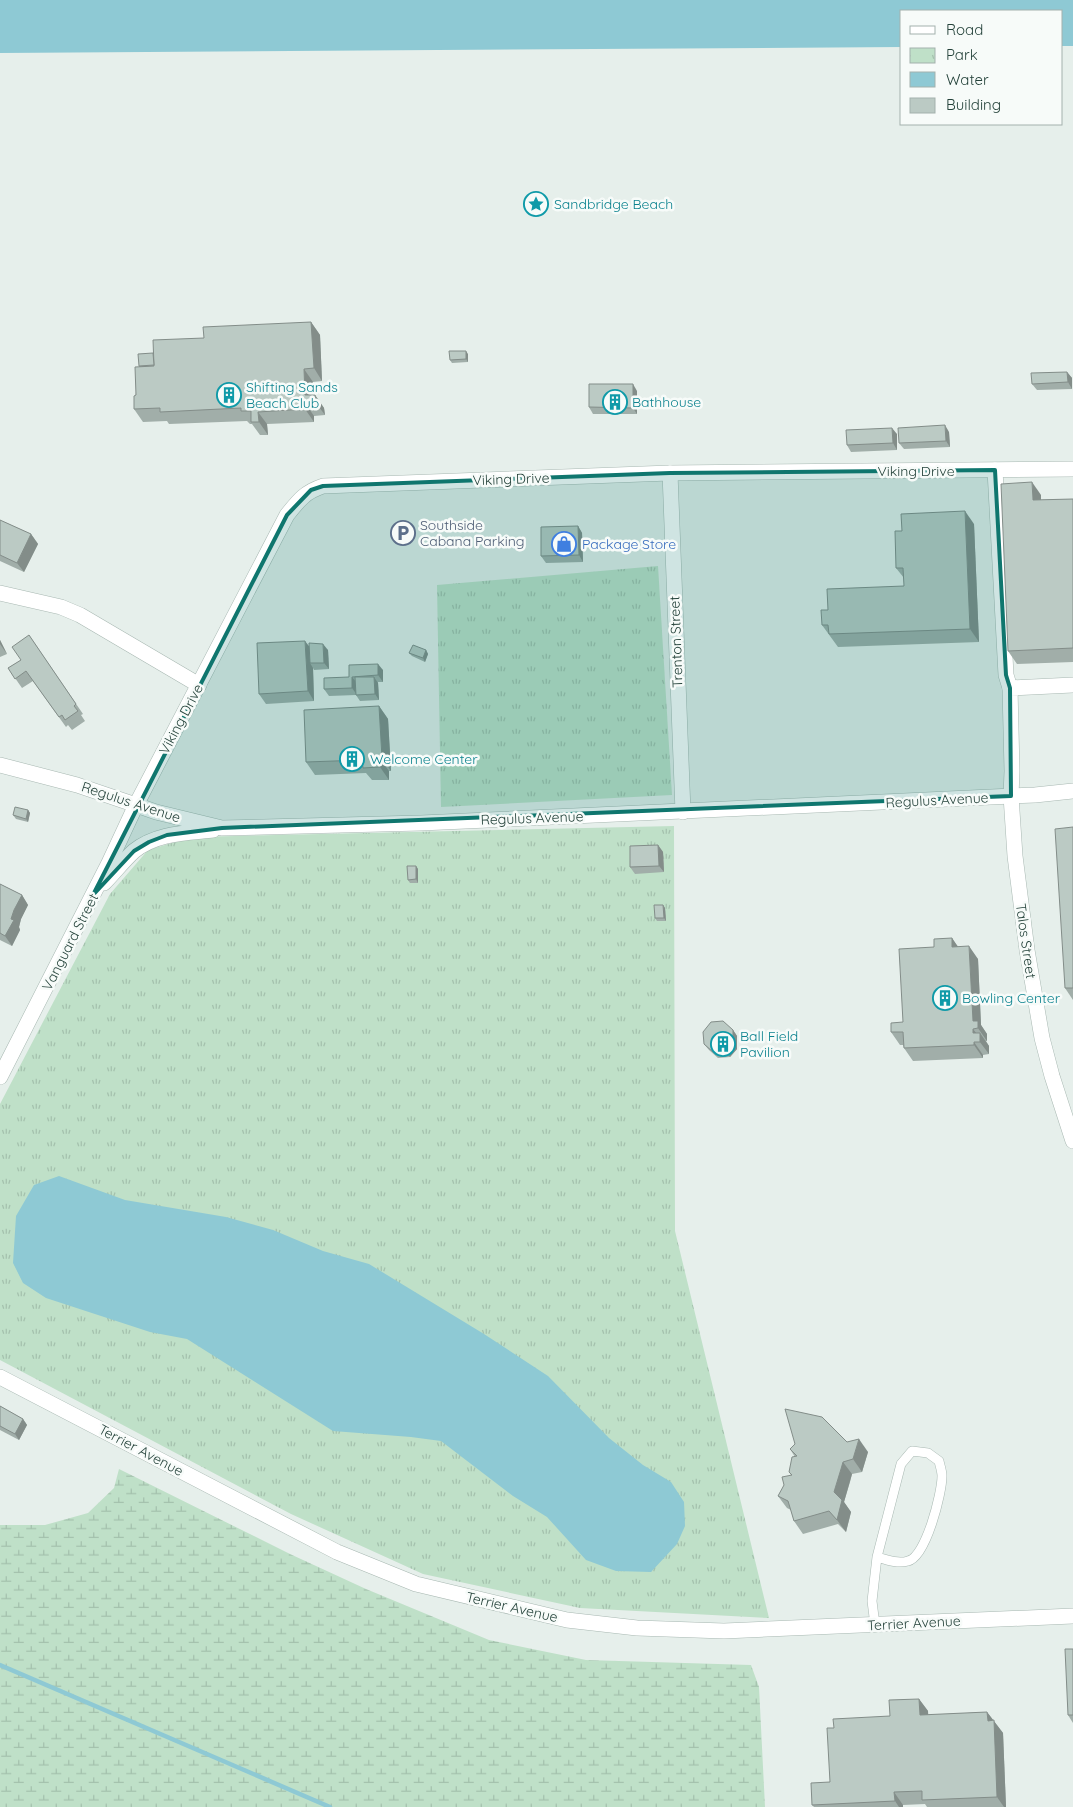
<svg xmlns="http://www.w3.org/2000/svg" width="1073" height="1807" font-family="Quicksand,sans-serif">
<defs>
<pattern id="wetland-marsh" width="20" height="14" patternUnits="userSpaceOnUse" patternTransform="scale(1.25)"><rect width="20" height="14" fill="#bfe0c8"/><path d="M1 5h8M5 5V1M11 12h8M15 12V8" fill="none" stroke="#a4c1ad"/></pattern>
<pattern id="park-tufts" width="24" height="20" patternUnits="userSpaceOnUse" patternTransform="scale(1.25)"><rect width="24" height="20" fill="#bfe0c8"/><path d="M3 7l-1-3M5 7V3M7 7l1-3M15 17l-1-3M17 17v-4M19 17l1-3" fill="none" stroke="#a4c1ad"/></pattern>
</defs>
<rect width="100%" height="100%" fill="#e6efeb"/>
<!-- wetland -->
<path fill="url(#wetland-marsh)" d="M119,1469L290,1554L366,1589L489,1640L586,1660L751,1665L759,1687L765,1807H0V1525H45L88,1513L114,1488Z"/>
<!-- park -->
<g fill="url(#park-tufts)">
<path d="M658,566L672,795L441,807L437,585Z"/>
<path d="M674,826L675,1231L769,1618L580,1608L423,1574L291,1514L0,1360V1104L110,894L148,850L192,837Z"/>
</g>
<!-- water -->
<g fill="#8ec9d4">
<path d="M0,0H1073V46H1062V11H902V47L0,53Z"/>
<path d="M59,1176L125,1200L226,1217L273,1230L323,1251L369,1264L484,1334L548,1376L609,1438L643,1465L671,1482L684,1502L685,1526L677,1544L651,1572L616,1571L586,1560L547,1517L513,1496L441,1441L411,1437L333,1431L187,1339L150,1332L46,1298L23,1283L13,1263L16,1216L34,1185Z"/>
</g>
<g fill="none" stroke-linecap="round" stroke-linejoin="round">
<!-- stream -->
<path stroke="#8ec9d4" stroke-width="4.5" d="M0,1665L330,1807"/>
<defs>
<path id="service" d="M875,1625L872,1601L877,1557C887,1560 898,1564 908,1561C926,1557 942,1493 942,1476C942,1471 940,1466 939,1461L928,1453L912,1451L901,1464L877,1557"/>
<g id="minor">
<path d="M995,470L1006,675L1010,688"/>
<path d="M670,473L683,812"/>
<path d="M0,593L61,607L80,615L199,685"/>
<path d="M1073,685L1010,688L1012,771L1011,796L1015,856L1027,950L1042,1038L1052,1076L1073,1141"/>
<path d="M0,765L77,785L136,805L287,515C299,500 305,492 323,486L670,473L1073,469"/>
</g>
<g id="tertiary">
<path d="M104,883C114,873 123,861 134,851C156,833 186,833 213,830"/>
<path d="M0,1077L109,863L136,805L156,812L222,828L421,823L1035,795L1073,791"/>
<path d="M0,1377L337,1552L416,1584L567,1620L637,1628L724,1631L1073,1616"/>
</g>
</defs>
<!-- service casing -->
<use href="#service" stroke="#a8b8b2" stroke-width="10"/>
<!-- minor casing -->
<use href="#minor" stroke="#a8b8b2" stroke-width="16"/>
<!-- tertiary casing -->
<use href="#tertiary" stroke="#a8b8b2" stroke-width="16"/>
<!-- service -->
<use href="#service" stroke="#fff" stroke-width="9"/>
<!-- minor -->
<use href="#minor" stroke="#fff" stroke-width="15"/>
<!-- tertiary -->
<use href="#tertiary" stroke="#fff" stroke-width="15"/>
</g>
<!-- wall -->
<g fill="#a1aea9">
<path d="M311,322L320,335L322,381L313,382V395H315L324,408L325,415L314,416V422L267,424L268,435H260L252,424H250L247,421L169,424L167,421L143,422L134,409L139,366L204,338Z"/>
<path d="M468,354V362L452,363L450,360Z"/>
<path d="M1067,372L1072,378V389L1037,390L1032,384Z"/>
<path d="M637,391V414H593L589,407Z"/>
<path d="M949,432L950,447L904,449L899,443Z"/>
<path d="M897,434V450L851,452L847,445Z"/>
<path d="M1041,495V500L1073,499V662L1017,664L1008,651Z"/>
<path d="M0,520L31,534L38,544L24,572L0,561Z"/>
<path d="M974,524L979,642L838,647L822,625L828,610L904,586V578L896,568L902,531Z"/>
<path d="M578,526L582,533L583,562L546,563L541,556Z"/>
<path d="M29,635L83,714L81,715L85,721L72,730L68,725L66,727L33,681L22,688L8,668L21,660Z"/>
<path d="M0,640L7,654L0,657Z"/>
<path d="M309,646L328,650L329,669L314,670L313,668L314,701L266,704L259,694Z"/>
<path d="M426,650L428,654L425,662L412,656L409,653Z"/>
<path d="M383,670V682H378L379,700L360,701L356,695L329,696L324,689L349,677Z"/>
<path d="M379,706L388,719L391,771H389V780H372L366,773L315,775L306,762Z"/>
<path d="M28,810L30,813L28,822L16,819L13,815Z"/>
<path d="M1073,827V1000L1065,988Z"/>
<path d="M658,845L663,852L664,872L635,874L630,867Z"/>
<path d="M416,866L418,869V883H410L408,880Z"/>
<path d="M0,884L22,895L28,905L21,919L19,927L20,930L12,946L0,940Z"/>
<path d="M663,905L665,908L666,921H657L655,918Z"/>
<path d="M952,938L957,946L978,959L981,1025L987,1034V1041H986L989,1046V1054L983,1055V1058L913,1061L904,1048L903,1045H900L891,1032L903,1022L934,947Z"/>
<path d="M733,1030L737,1036V1049L730,1057L718,1058L709,1050L704,1044Z"/>
<path d="M0,1406L23,1419L27,1425L19,1440L0,1430Z"/>
<path d="M847,1442L868,1452L862,1472L852,1474L850,1482L844,1502L851,1512L846,1532L838,1524L803,1534L794,1521L791,1510L787,1508L778,1496L791,1475L789,1472L795,1457L790,1449Z"/>
<path d="M1073,1649V1723L1068,1715Z"/>
<path d="M919,1699L928,1711V1715L987,1712L1003,1733L1006,1807H927L925,1804L903,1805V1807H814L812,1805L830,1782L834,1728L890,1716Z"/>
</g>
<!-- shaded-wall -->
<g fill="#838d89">
<path d="M311,322L320,335L322,381L314,368Z"/>
<path d="M466,351L468,354V362L466,359Z"/>
<path d="M304,369L313,382L314,403L305,395Z"/>
<path d="M1067,372L1072,378V389L1068,382Z"/>
<path d="M633,384L637,391V414L633,408Z"/>
<path d="M315,395L324,408L325,415L316,403Z"/>
<path d="M305,403L314,416V422L305,409Z"/>
<path d="M258,412L267,424L268,435L259,422Z"/>
<path d="M945,425L949,432L950,447L946,441Z"/>
<path d="M892,428L897,434V450L893,443Z"/>
<path d="M1032,482L1041,495V513L1033,500Z"/>
<path d="M965,511L974,524L979,642L970,629Z"/>
<path d="M578,526L582,533L583,562L579,555Z"/>
<path d="M31,534L38,544L24,572L17,563Z"/>
<path d="M0,640L7,654L0,644Z"/>
<path d="M305,641L312,650L310,663L313,668L314,701L308,691Z"/>
<path d="M323,644L328,650L329,669L324,663Z"/>
<path d="M426,650L428,654L425,662L423,658Z"/>
<path d="M378,664L383,670V682L378,675Z"/>
<path d="M352,677L357,683V695L352,688Z"/>
<path d="M374,677L378,683L379,700L375,694Z"/>
<path d="M379,706L388,719L391,771L382,758Z"/>
<path d="M380,759L389,771V780L380,767Z"/>
<path d="M28,810L30,813L28,822L26,819Z"/>
<path d="M658,845L663,852L664,872L659,866Z"/>
<path d="M416,866L418,869V883L416,879Z"/>
<path d="M22,895L28,905L21,919L19,927L20,930L12,946L5,936L14,910Z"/>
<path d="M663,905L665,908L666,921L664,918Z"/>
<path d="M952,938L961,951L952,947Z"/>
<path d="M969,946L978,959L981,1025L987,1034V1041L973,1021Z"/>
<path d="M973,1029L980,1038V1033L989,1046V1054L973,1033Z"/>
<path d="M733,1030L737,1036V1049L730,1057L726,1051Z"/>
<path d="M974,1042L983,1055V1058L974,1045Z"/>
<path d="M23,1419L27,1425L19,1440L15,1434Z"/>
<path d="M859,1439L868,1452L862,1472L853,1459Z"/>
<path d="M843,1462L852,1474L844,1502L851,1512L846,1532L837,1520L834,1492Z"/>
<path d="M919,1699L928,1711L929,1728L920,1715Z"/>
<path d="M987,1712L1003,1733L1006,1807H1004L997,1797L988,1721Z"/>
<path d="M894,1792L903,1805V1807H899L895,1801Z"/>
</g>
<!-- building -->
<g fill="#bbcac4" stroke="#838d89">
<path d="M311,322L314,368L304,369L305,395H315L316,403H305V409L258,412L259,422H251V411H241V408L160,412V408L134,409V396L136,395L135,367L154,366L153,340L204,338L203,327Z"/>
<path d="M449,351H466V359L450,360Z"/>
<path d="M153,353L154,365L139,366L138,354Z"/>
<path d="M1067,372L1068,382L1032,384L1031,373Z"/>
<path d="M589,384H633V408L589,407Z"/>
<path d="M945,425L946,441L899,443L898,428Z"/>
<path d="M892,428L893,443L847,445L846,430Z"/>
<path d="M1032,482L1033,500L1073,499V648L1008,651L1001,484Z"/>
<path d="M965,511L970,629L829,634L828,625H822L821,610H828L827,589L904,586L903,568H896L895,531H902L901,514Z"/>
<path d="M0,520L31,534L17,563L0,555Z"/>
<path d="M578,526L579,555L541,556V527Z"/>
<path d="M29,635L76,704L74,706L78,711L65,720L62,715L59,717L26,671L15,679L8,668L21,660L12,647Z"/>
<path d="M305,641L308,691L259,694L257,643Z"/>
<path d="M309,643L323,644L324,663H310Z"/>
<path d="M413,645L426,650L423,658L409,653Z"/>
<path d="M378,664V675L352,677V688L324,689V678L349,677V665Z"/>
<path d="M355,677H374L375,694L356,695Z"/>
<path d="M379,706L382,758L380,759V767L363,768L362,760L306,762L304,710Z"/>
<path d="M15,807L28,810L26,819L13,815Z"/>
<path d="M1073,827V988H1065L1055,829Z"/>
<path d="M658,845L659,866L630,867V846Z"/>
<path d="M407,866H416V879L408,880Z"/>
<path d="M0,884L22,895L14,910L11,919L14,920L5,936L0,933Z"/>
<path d="M654,905H663L664,918H655Z"/>
<path d="M952,938V947L969,946L973,1021H978V1028L973,1029V1033H980V1042H974V1045L904,1048L903,1032H891V1023L903,1022L899,949L934,947V939Z"/>
<path d="M723,1021L733,1030V1042L726,1051L713,1052L704,1044L703,1032L711,1022Z"/>
<path d="M0,1406L23,1419L15,1434L0,1426Z"/>
<path d="M785,1409L822,1417L847,1442L859,1439L853,1459L843,1462L841,1469L834,1492L842,1500L837,1520L829,1511L794,1521L788,1501L778,1496L784,1485L782,1477L792,1475L789,1472L792,1457L797,1456L790,1449L795,1444Z"/>
<path d="M1065,1649H1073V1715H1068Z"/>
<path d="M919,1699L920,1715L987,1712L988,1721L994,1720L997,1797L922,1800V1791L894,1792L895,1801L812,1805L811,1783L830,1782L827,1728H834L833,1719L890,1716L889,1700Z"/>
</g>
<!-- marked area -->
<path fill="#0f766e" fill-opacity="0.2" stroke="#0f766e" stroke-width="4" stroke-linejoin="round" d="M995,470L1006,675L1010,688L1011,796L222,828L167,835L149,842L134,851L93,895L287,515L311,490L323,486L670,473Z"/>
<!-- icons -->
<defs>
<symbol id="sight-ring" viewBox="-11 -11 22 22"><circle r="9.5" fill="#f7fbf9" stroke="#0f9aa8" stroke-width="1.5"/><path d="M0-6L1.8-2.2L6-1.7L2.9 1.2L3.7 5.4L0 3.3L-3.7 5.4L-2.9 1.2L-6-1.7L-1.8-2.2Z" fill="#0f9aa8"/></symbol>
<symbol id="building-ring" viewBox="-11 -11 22 22"><circle r="9.5" fill="#f7fbf9" stroke="#0f9aa8" stroke-width="1.5"/><path d="M-4-6H4V6H1V3H-1V6H-4ZM-2.5-4.3h1.7v1.8h-1.7ZM.8-4.3h1.7v1.8H.8ZM-2.5-1h1.7V.8h-1.7ZM.8-1h1.7V.8H.8Z" fill="#0f9aa8"/></symbol>
<symbol id="parking-ring" viewBox="-11 -11 22 22"><circle r="9.5" fill="#f7fbf9" stroke="#5c6f8a" stroke-width="1.5"/><path d="M-3.5-5.5H1a3.5 3.5 0 0 1 0 7H-1V5.5H-3.5ZM-1-3.4V-.6H.8a1.4 1.4 0 0 0 0-2.8Z" fill="#5c6f8a"/></symbol>
<symbol id="shop-ring" viewBox="-11 -11 22 22"><circle r="9.5" fill="#f7fbf9" stroke="#3f7fe0" stroke-width="1.5"/><path d="M-5-2.5h2.3a2.7 3.5 0 0 1 5.4 0H5L5.5 6h-11ZM-1.5-2.5h3a1.5 2.3 0 0 0-3 0Z" fill="#3f7fe0"/></symbol>
</defs>
<g fill-rule="evenodd">
<use href="#sight-ring" x="522" y="190" width="28" height="28"/>
<use href="#building-ring" x="215" y="381" width="28" height="28"/>
<use href="#building-ring" x="601" y="388" width="28" height="28"/>
<use href="#parking-ring" x="389" y="519" width="28" height="28"/>
<use href="#shop-ring" x="550" y="530" width="28" height="28"/>
<use href="#building-ring" x="338" y="745" width="28" height="28"/>
<use href="#building-ring" x="931" y="984" width="28" height="28"/>
<use href="#building-ring" x="709" y="1030" width="28" height="28"/>
</g>
<g text-anchor="middle" stroke-width="5" stroke-linejoin="round" paint-order="stroke">
<!-- culture labels -->
<g font-size="14" fill="#0d838f" stroke="#f7fbf9" text-anchor="start">
<text x="554" y="209">Sandbridge Beach</text>
<text x="246" y="392">Shifting Sands<tspan x="246" dy="16">Beach Club</tspan></text>
<text x="632" y="407">Bathhouse</text>
<text x="370" y="764">Welcome Center</text>
<text x="962" y="1003">Bowling Center</text>
<text x="740" y="1041">Ball Field<tspan x="740" dy="16">Pavilion</tspan></text>
</g>
<!-- street labels -->
<g font-size="14" fill="#24423a" stroke="#f7fbf9">
<text x="916" y="476">Viking Drive</text>
<text transform="translate(511 479) rotate(-2)" y="5">Viking Drive</text>
<text transform="translate(676 642) rotate(-92)" y="5">Trenton Street</text>
<text transform="translate(181 719) rotate(-62)" y="5">Viking Drive</text>
<text transform="translate(937 800) rotate(-3)" y="5">Regulus Avenue</text>
<text transform="translate(131 802) rotate(18)" y="5">Regulus Avenue</text>
<text transform="translate(532 818) rotate(-2)" y="5">Regulus Avenue</text>
<text transform="translate(1026 941) rotate(82)" y="5">Talos Street</text>
<text transform="translate(70 942) rotate(-63)" y="5">Vanguard Street</text>
<text transform="translate(141 1450) rotate(28)" y="5">Terrier Avenue</text>
<text transform="translate(512 1607) rotate(13)" y="5">Terrier Avenue</text>
<text transform="translate(914 1623) rotate(-3)" y="5">Terrier Avenue</text>
</g>
<!-- service labels -->
<g font-size="14" fill="#4e5e75" stroke="#f7fbf9" text-anchor="start">
<text x="420" y="530">Southside<tspan x="420" dy="16">Cabana Parking</tspan></text>
</g>
<!-- shop labels -->
<g font-size="14" fill="#366cbe" stroke="#f7fbf9" text-anchor="start">
<text x="582" y="549">Package Store</text>
</g>
</g>
<!-- legend -->
<rect x="900" y="10" width="162" height="115" fill="#f7fbf9" stroke="#a3b1ad"/>
<rect x="910" y="26" width="25" height="8" fill="#ffffff" stroke="#a3b1ad"/>
<text x="946" y="35" font-size="15" fill="#24423a">Road</text>
<rect x="910" y="48" width="25" height="15" fill="url(#park-tufts)" stroke="#a3b1ad"/>
<text x="946" y="60" font-size="15" fill="#24423a">Park</text>
<rect x="910" y="72" width="25" height="15" fill="#8ec9d4" stroke="#a3b1ad"/>
<text x="946" y="85" font-size="15" fill="#24423a">Water</text>
<rect x="910" y="98" width="25" height="15" fill="#bbcac4" stroke="#a3b1ad"/>
<text x="946" y="110" font-size="15" fill="#24423a">Building</text>
</svg>
